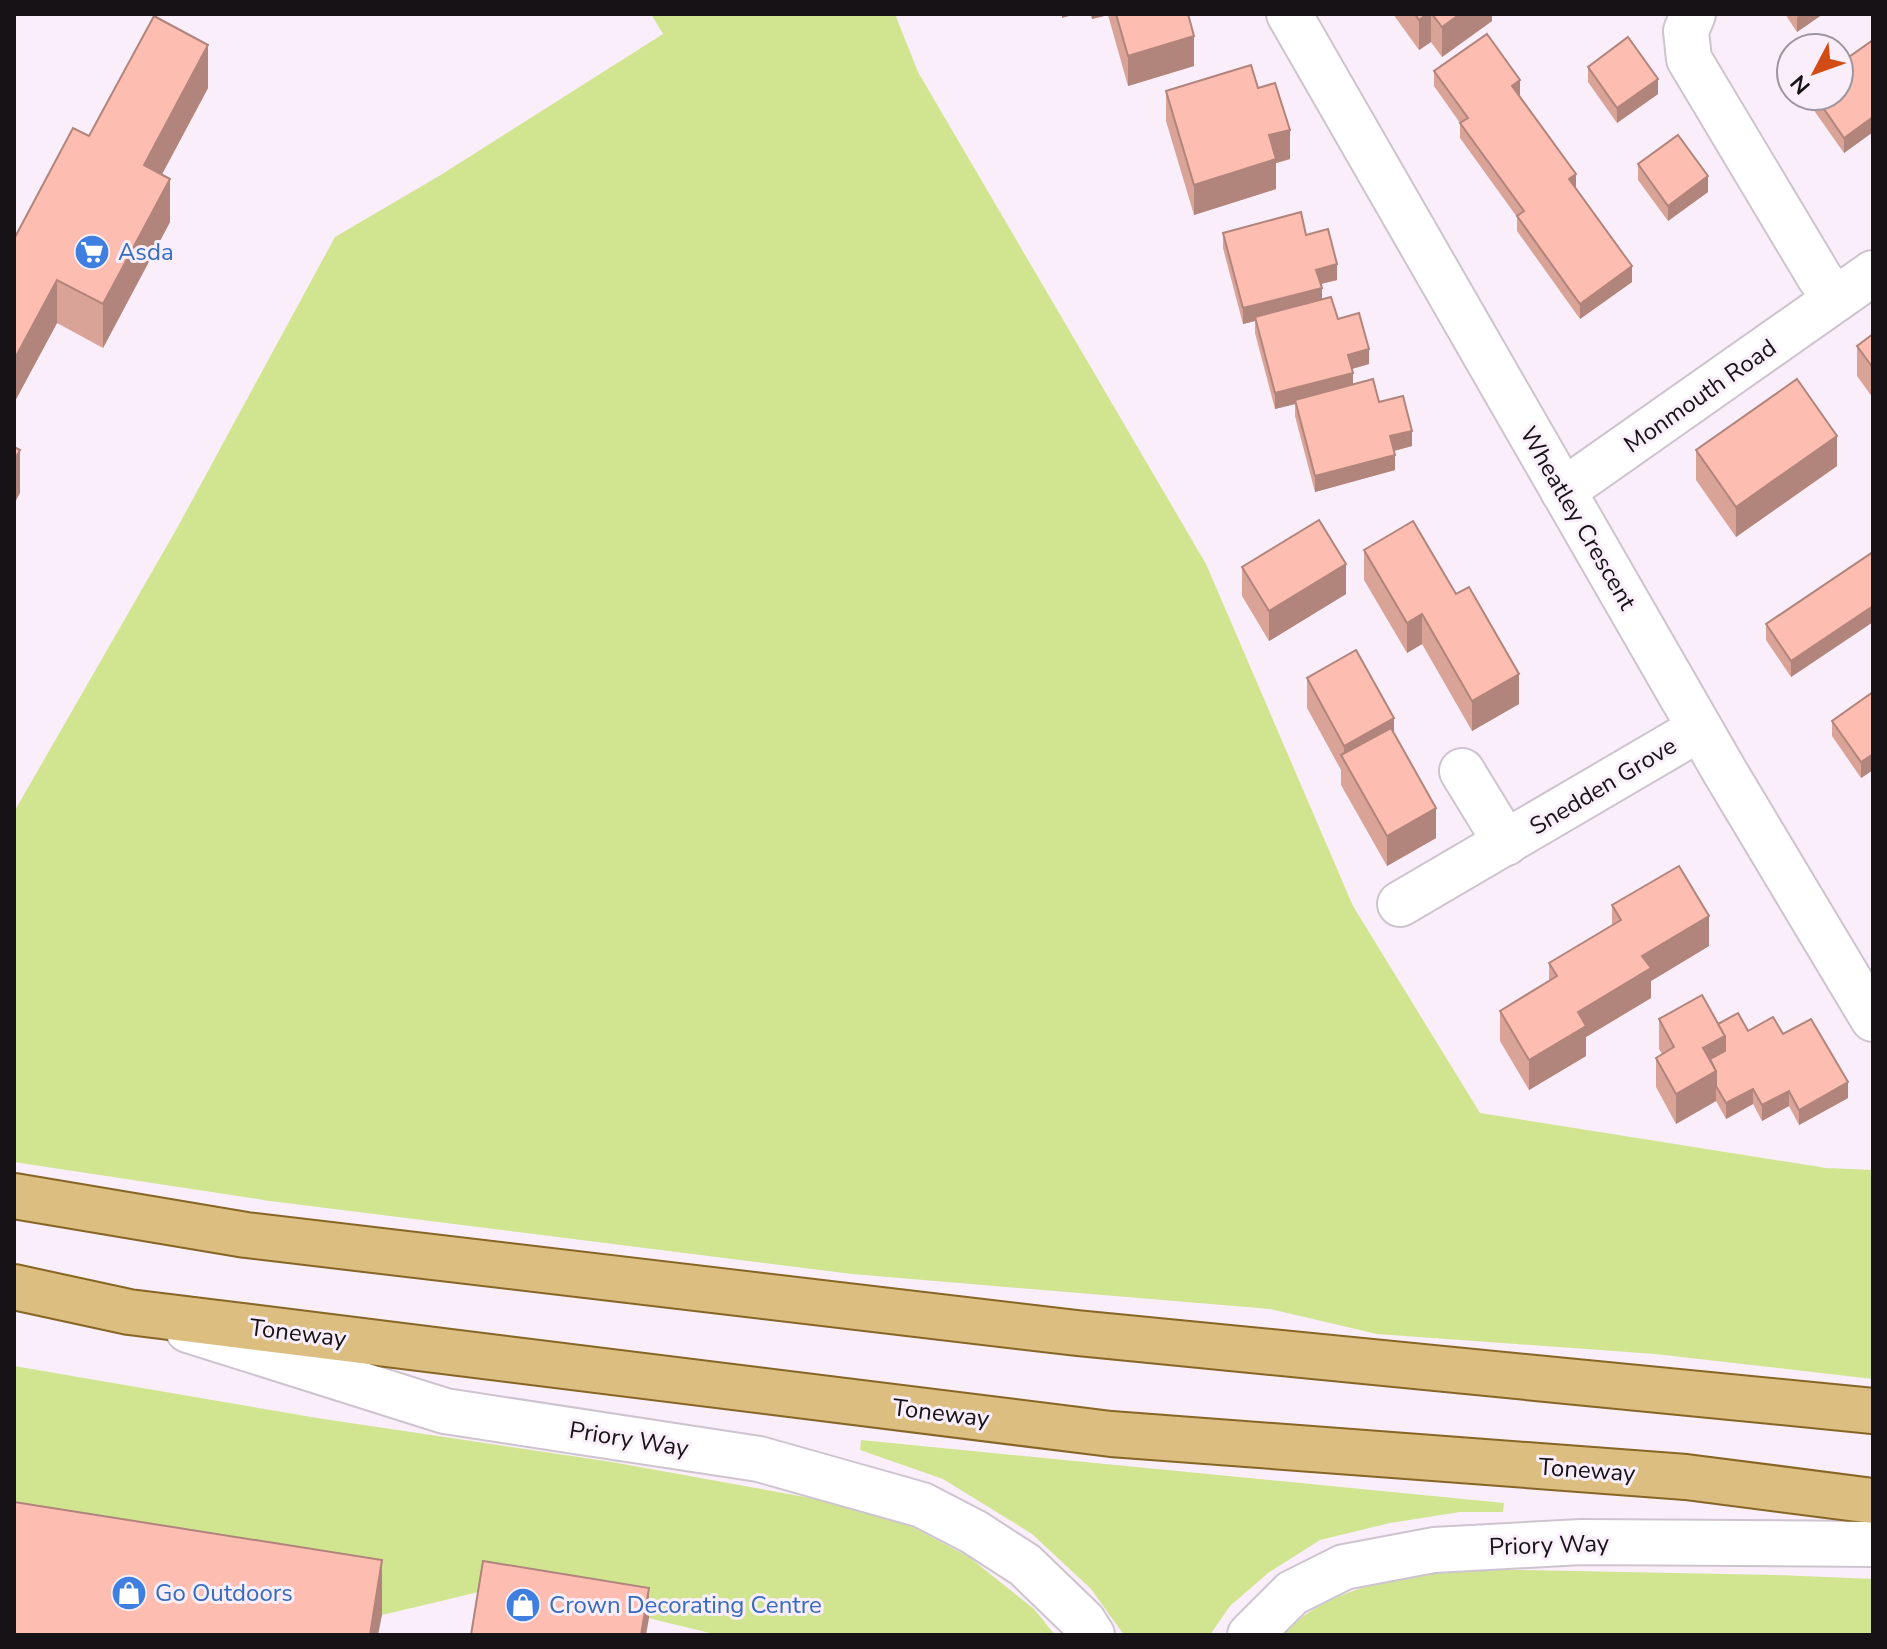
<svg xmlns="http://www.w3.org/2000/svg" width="1887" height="1649" font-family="'Nunito Sans',sans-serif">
<rect width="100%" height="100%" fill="#f9eefa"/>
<!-- green -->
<g fill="#d1e591">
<path d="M651,14H895L918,72L1206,564L1353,906L1480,1113L1826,1168L1873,1170V1379L1655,1354L1377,1334L1270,1309L852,1274L270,1201L14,1162V812L176,530L335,237L439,176L663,34Z"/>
<path d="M14,1366L317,1418L612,1462L844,1504L907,1524L969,1557L1034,1609L1055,1635H718L648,1618L483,1591L382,1615L14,1519Z"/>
<path d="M861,1440L1504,1503L1503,1512H1460L1390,1523L1320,1540L1268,1573L1230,1606L1210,1635H1124L1091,1589L1032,1534L943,1479L860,1450Z"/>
<path d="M1480,1569L1776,1575L1873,1579V1635H1281C1291,1627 1300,1618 1311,1611C1362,1579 1422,1574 1480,1569Z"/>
</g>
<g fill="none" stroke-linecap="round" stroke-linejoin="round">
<defs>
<g id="street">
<path d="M1289,14L1725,772L1873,1019"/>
<path d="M1693,14L1686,31L1689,59L1820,278L1836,299"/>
<path d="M1563,491L1873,273"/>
<path d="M1462,771L1506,843"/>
<path d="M1400,904L1699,729"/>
</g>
<g id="secondary">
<path d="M188,1330L445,1411L759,1459L922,1505L974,1532L1025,1565L1083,1621L1092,1635"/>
<path d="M1250,1635L1292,1593L1344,1567L1434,1550L1581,1542L1873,1544"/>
</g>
<g id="primary">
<path d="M14,1196L246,1235L1077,1333L1873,1411"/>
<path d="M14,1287L129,1312L1111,1434L1686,1477L1873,1501"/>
</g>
</defs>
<!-- street casing -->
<use href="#street" stroke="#cec4cf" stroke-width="48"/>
<!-- secondary casing -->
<use href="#secondary" stroke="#cec4cf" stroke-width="48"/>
<!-- primary casing -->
<use href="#primary" stroke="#876524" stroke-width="48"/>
<!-- street -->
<use href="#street" stroke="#fff" stroke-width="44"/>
<!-- secondary -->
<use href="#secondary" stroke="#fff" stroke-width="44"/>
<!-- primary -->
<use href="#primary" stroke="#dcbe80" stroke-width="44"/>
</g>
<!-- wall -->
<g fill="#daa398">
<path d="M1090,14H1188L1194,66L1128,86L1108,15L1092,19Z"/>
<path d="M1393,14H1492V21L1442,57L1431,42L1419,50Z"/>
<path d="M1785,14H1823L1797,32Z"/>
<path d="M1873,40V132L1844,153L1808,102V96H1839Z"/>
<path d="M1588,67L1658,94L1617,123L1588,82Z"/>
<path d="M1434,71L1520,96L1632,282L1580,319L1517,231V217L1460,138V123L1434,86Z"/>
<path d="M208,88L162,174L170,222L103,348L57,323L14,403L89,136Z"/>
<path d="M1258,88L1290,159L1276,163V189L1194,215L1166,121V91Z"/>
<path d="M1638,164L1708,192L1668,221L1638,180Z"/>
<path d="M1223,233L1306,235L1337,280L1321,284L1322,300L1338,319L1369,364L1352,369L1353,385L1379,402L1412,446L1394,451L1395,470L1315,492L1295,416V404L1275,409L1255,333V321L1243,324L1223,248Z"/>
<path d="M1873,334V398L1857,376V346Z"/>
<path d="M1696,450L1837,466L1736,537L1696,480Z"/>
<path d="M1364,550L1519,704L1472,731L1422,644L1407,653L1364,580Z"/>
<path d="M1873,552V622L1791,677L1766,640V624Z"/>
<path d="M1242,567L1346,594L1269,641L1242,596Z"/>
<path d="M1307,678L1394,733L1436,838L1387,866L1341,785V770L1307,708Z"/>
<path d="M1873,692V770L1861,778L1832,736V721Z"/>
<path d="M1612,905L1709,946L1651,981V998L1586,1037V1056L1529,1090L1500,1041V1011L1549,981V963L1612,925Z"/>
<path d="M1659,1019L1718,1024L1748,1031L1783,1034L1848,1098L1799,1125L1789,1106L1762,1121L1753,1104L1726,1119L1716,1101L1676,1124L1656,1087V1058L1662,1054L1659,1049Z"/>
</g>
<!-- shaded-wall -->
<g fill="#b1847c">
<path d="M1062,14H1076L1062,18Z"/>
<path d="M1092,14H1108V15L1092,19Z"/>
<path d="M1427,14H1431V42L1419,50V20Z"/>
<path d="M1460,14H1492V21L1442,57V27Z"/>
<path d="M1801,14H1823L1797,32V17Z"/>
<path d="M1194,36V66L1128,86V56Z"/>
<path d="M208,45V88L144,208V165Z"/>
<path d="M1658,79V94L1617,123V108Z"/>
<path d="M1520,80V96L1512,86Z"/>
<path d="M1873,117V132L1844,153V138Z"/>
<path d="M1290,130V159L1276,163V189L1194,215V185L1269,135Z"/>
<path d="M1576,174V189L1569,179Z"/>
<path d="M1708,176V192L1668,221V206Z"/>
<path d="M170,179V222L103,348V304Z"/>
<path d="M1337,264V280L1316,285V270Z"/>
<path d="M1632,266V282L1580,319V304Z"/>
<path d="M57,280V323L14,403V360Z"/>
<path d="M1322,288V303L1255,317V321L1243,324V308Z"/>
<path d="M1369,349V364L1348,370V355Z"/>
<path d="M1353,373V389L1295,400V404L1275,409V393Z"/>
<path d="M1412,431V446L1390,452V436Z"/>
<path d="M1837,436V466L1736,537V507Z"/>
<path d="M20,450V493L14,504V461Z"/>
<path d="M1395,455V470L1315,492V476Z"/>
<path d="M1346,564V594L1269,641V611Z"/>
<path d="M1873,606V622L1791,677V661Z"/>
<path d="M1422,614V644L1407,653V623Z"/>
<path d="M1519,674V704L1472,731V701Z"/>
<path d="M1394,718V748L1344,761V746Z"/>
<path d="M1873,754V770L1861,778V762Z"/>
<path d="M1436,808V838L1387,866V836Z"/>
<path d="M1709,916V946L1651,981V998L1586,1037V1056L1529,1090V1060L1578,1012L1642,956Z"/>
<path d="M1725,1036V1066L1710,1074L1703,1048Z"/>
<path d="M1716,1071V1101L1676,1124V1094Z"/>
<path d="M1848,1082V1098L1799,1125V1110Z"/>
<path d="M1753,1089V1104L1726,1119V1103Z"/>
<path d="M1789,1091V1106L1762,1121V1105Z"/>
<path d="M382,1560V1615L378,1635H370Z"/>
<path d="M649,1588V1618L646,1635H641Z"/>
</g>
<!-- building -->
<g fill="#fdbdb1" stroke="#b1847c" stroke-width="2">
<path d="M1116,14H1188L1194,36L1128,56Z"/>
<path d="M1415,14H1427L1419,20Z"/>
<path d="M1432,14H1460L1442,27Z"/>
<path d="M154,16L208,45L144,165L170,179L103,304L57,280L14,360V239L73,128L89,136Z"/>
<path d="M1487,34L1520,80L1512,86L1576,174L1569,179L1632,266L1580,304L1517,216L1524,211L1460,123L1468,118L1434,71Z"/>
<path d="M1628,37L1658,79L1617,108L1588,67Z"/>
<path d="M1873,40V117L1844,138L1815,96H1839V64Z"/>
<path d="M1251,65L1258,88L1275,83L1290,130L1269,135L1276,159L1194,185L1166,91Z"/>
<path d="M1678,135L1708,176L1668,206L1638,164Z"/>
<path d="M1301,212L1306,235L1328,229L1337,264L1316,270L1322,288L1243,308L1223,233Z"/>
<path d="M1331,297L1338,319L1359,313L1369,349L1348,355L1353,373L1275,393L1255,317Z"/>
<path d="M1873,334V368L1857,346Z"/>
<path d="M1373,379L1379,402L1403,396L1412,431L1390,436L1395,455L1315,476L1295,400Z"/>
<path d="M1797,379L1837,436L1736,507L1696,450Z"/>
<path d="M14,447L20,450L14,461Z"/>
<path d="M1319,520L1346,564L1269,611L1242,567Z"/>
<path d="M1413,521L1456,594L1469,587L1519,674L1472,701L1422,614L1407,623L1364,550Z"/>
<path d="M1873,552V606L1791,661L1766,624Z"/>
<path d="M1356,650L1394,718L1344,746L1307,678Z"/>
<path d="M1873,692V754L1861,762L1832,721Z"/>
<path d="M1391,728L1436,808L1387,836L1341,755Z"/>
<path d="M1679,866L1709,916L1642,956L1651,968L1578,1012L1586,1026L1529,1060L1500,1011L1557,976L1549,963L1621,920L1612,905Z"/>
<path d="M1702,995L1725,1036L1703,1048L1716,1071L1676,1094L1656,1058L1674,1047L1659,1019Z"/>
<path d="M1738,1013L1748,1031L1773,1017L1783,1034L1811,1019L1848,1082L1799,1110L1789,1091L1762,1105L1753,1089L1726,1103L1716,1086V1071L1710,1059L1725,1051V1036L1718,1024Z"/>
<path d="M14,1502L382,1560L370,1635H14Z"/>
<path d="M483,1561L649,1588L641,1635H471Z"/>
</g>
<!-- icons -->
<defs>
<symbol id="supermarket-disc" viewBox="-11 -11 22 22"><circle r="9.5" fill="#3f7fe0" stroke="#f9eefa"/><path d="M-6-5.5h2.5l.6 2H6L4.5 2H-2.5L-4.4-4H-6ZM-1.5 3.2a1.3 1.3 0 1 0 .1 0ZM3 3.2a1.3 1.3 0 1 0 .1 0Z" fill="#fff"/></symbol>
<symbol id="shop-disc" viewBox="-11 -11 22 22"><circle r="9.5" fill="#3f7fe0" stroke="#f9eefa"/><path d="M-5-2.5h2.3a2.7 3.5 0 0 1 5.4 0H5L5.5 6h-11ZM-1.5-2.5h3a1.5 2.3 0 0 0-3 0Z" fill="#fff"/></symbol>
</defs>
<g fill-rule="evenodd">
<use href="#supermarket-disc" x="72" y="232" width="40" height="40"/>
<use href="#shop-disc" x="109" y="1573" width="40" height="40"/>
<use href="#shop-disc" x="503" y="1585" width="40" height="40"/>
</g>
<g text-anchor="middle" stroke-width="6" stroke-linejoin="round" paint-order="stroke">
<!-- shop labels -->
<g font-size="24" fill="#366cbe" stroke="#f9eefa" text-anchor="start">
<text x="118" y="260">Asda</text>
<text x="155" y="1601">Go Outdoors</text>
<text x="549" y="1613">Crown Decorating Centre</text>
</g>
<!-- street labels -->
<g font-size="24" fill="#161216" stroke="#f9eefa">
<text transform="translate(1700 396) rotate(-35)" y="8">Monmouth Road</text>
<text transform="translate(1578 518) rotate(60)" y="8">Wheatley Crescent</text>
<text transform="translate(1603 786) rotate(-31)" y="8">Snedden Grove</text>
<text transform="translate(298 1333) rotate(7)" y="8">Toneway</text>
<text transform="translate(941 1413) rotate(7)" y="8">Toneway</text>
<text transform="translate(629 1439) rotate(9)" y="8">Priory Way</text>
<text transform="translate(1587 1470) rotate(4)" y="8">Toneway</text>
<text transform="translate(1549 1545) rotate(-2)" y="8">Priory Way</text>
</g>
</g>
<!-- border -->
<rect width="1887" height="1649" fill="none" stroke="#161216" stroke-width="32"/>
<!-- north arrow -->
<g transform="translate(1815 72) rotate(229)"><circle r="38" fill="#f9eefa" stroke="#9e969f" stroke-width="2"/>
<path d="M0-6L14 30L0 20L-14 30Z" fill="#d24c16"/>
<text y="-12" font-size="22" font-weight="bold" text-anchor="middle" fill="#161216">N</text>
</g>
</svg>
